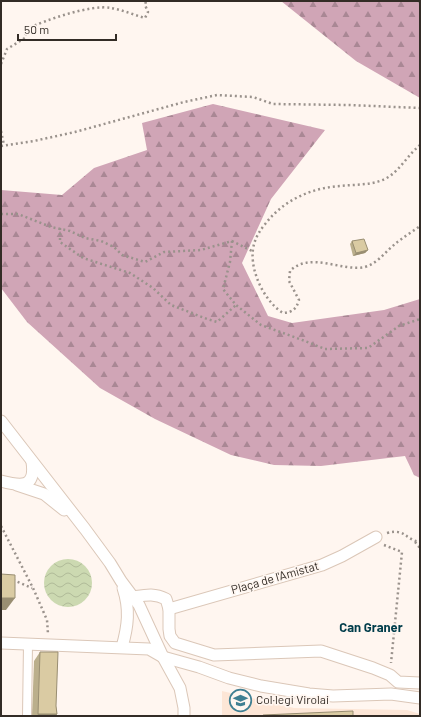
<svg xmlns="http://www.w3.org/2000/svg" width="421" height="717" font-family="Barlow,sans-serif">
<defs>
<pattern id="forest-firs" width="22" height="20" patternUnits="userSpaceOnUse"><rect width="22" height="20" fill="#d0a5b6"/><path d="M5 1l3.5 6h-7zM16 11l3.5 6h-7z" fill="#a98794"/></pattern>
<pattern id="water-waves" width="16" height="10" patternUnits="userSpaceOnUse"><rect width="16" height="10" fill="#ccd9b1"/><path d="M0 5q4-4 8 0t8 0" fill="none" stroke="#b0ba98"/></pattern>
</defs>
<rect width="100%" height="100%" fill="#fff6f0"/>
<!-- built -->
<path fill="#fde6d6" d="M222,691L294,708L407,710L420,714V716H222Z"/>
<!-- forest -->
<g fill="url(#forest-firs)">
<path d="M281,1H420V98L356,61Z"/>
<path d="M213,104L325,130L271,199L242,263L268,316L292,323L384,310L420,299V478L414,475L405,456L321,466L274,465L231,455L155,419L100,388L27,322L1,288V190L62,195L94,168L147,150L142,123Z"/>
</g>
<!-- water -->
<circle fill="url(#water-waves)" cx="68" cy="583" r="24"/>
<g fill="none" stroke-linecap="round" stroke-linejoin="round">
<defs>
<path id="pedestrian" d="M27,716L28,644"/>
<g id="minor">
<path d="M1,421L85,529L110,563L121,581L139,605L163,657L180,688L184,708V716"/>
<path d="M1,481C20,486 36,489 32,462"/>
<path d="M17,485L44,494L64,510"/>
<path d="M133,597C146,595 154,593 166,599L169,609V629L170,636L175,643L214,655L321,651L373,668L390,675L398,682L420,683"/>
<path d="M169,609L322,565L342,556L376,537"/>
<path d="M1,643L149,649L163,657L199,667L229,678L261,686L309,694L333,696L391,694L420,698"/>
<path d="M122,647C128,626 130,609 123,588"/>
</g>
</defs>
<!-- pedestrian casing -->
<use href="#pedestrian" stroke="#dbc7b8" stroke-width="10"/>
<!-- minor casing -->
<use href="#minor" stroke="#dbc7b8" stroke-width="13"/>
<!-- path -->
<g stroke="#9a928c" stroke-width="2.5" stroke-dasharray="2 3" stroke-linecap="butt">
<path d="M419,1L420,3"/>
<path d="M1,64L7,49L25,38L27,29C45,20 92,4 111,8C123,10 134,15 145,18L148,12L145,5L146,1"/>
<path d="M1,131L4,145"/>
<path d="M420,145C409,154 401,168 390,176C375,186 357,184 340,186C311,188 284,200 266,223C256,235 251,246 253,262C255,280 267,303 283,313C292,312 296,310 299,300L289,281L290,271C310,251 342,272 365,267C378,263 385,252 395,244C402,238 412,232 420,226"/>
<path d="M1,146L34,141L75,132L184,102L217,95L253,97L273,104L349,105L420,108"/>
<path d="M1,214H18L51,227L70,231L85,238L101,241L114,247L122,255L145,262L164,252L201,250L232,241L252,251"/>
<path d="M60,228V242L83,258L130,273L153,288L171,305L207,319L217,322L236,305"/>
<path d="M232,241L230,262L223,289L236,305L261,325L305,341L325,349L368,348L399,326L420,319"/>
<path d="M1,526L33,588L47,620L48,634"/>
<path d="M387,533C406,528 405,540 420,542"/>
<path d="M415,542L420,548"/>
<path d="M384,545L402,552L391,663"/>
<path d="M13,580L32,588"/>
</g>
<!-- pedestrian -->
<use href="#pedestrian" stroke="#fff" stroke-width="8"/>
<!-- minor -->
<use href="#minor" stroke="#fff" stroke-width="11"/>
</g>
<!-- wall -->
<g fill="#bbaf8c">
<path d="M352,241L368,250L365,253L353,256L350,244Z"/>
<path d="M40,652L56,706L57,714L56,716H32L34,661Z"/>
</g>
<!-- shaded-wall -->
<g fill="#998e72">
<path d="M368,250L365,253L353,256L356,253Z"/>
<path d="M1,598H15L6,610H1Z"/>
<path d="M38,714H57L56,716H37Z"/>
</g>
<!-- building -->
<g fill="#dacba3" stroke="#998e72">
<path d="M364,239L368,250L356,253L352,241Z"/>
<path d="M1,574L15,575V598H1Z"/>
<path d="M40,652H58L56,706L57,714H38Z"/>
<path d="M353,711V716H263V715Z"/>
</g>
<!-- icons -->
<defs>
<symbol id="school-ring" viewBox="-11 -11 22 22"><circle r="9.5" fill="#fff6f0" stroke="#3f7f92" stroke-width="1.5"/><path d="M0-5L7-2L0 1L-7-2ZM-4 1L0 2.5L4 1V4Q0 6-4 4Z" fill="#3f7f92"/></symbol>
</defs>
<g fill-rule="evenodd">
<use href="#school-ring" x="228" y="688" width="25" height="25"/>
</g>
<g text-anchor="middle" stroke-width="3.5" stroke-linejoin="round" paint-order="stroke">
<!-- street labels -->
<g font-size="12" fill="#332c26" stroke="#fff6f0">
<text transform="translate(275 578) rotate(-16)" y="4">Plaça de l'Amistat</text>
</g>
<!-- poi labels -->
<g font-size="12" fill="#332c26" stroke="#fff6f0" text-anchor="start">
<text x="256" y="704">Col·legi Virolai</text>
</g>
<!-- neighbourhood labels -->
<g font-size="13" font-weight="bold" fill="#003d4b" stroke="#fff6f0">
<text x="371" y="632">Can Graner</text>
</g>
</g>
<!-- border -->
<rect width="421" height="717" fill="none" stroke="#332c26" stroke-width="4"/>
<!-- scale -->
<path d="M18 34v6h98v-6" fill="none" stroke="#332c26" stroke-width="2"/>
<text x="24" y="34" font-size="12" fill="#332c26" stroke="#fff6f0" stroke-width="3" paint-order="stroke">50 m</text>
</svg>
